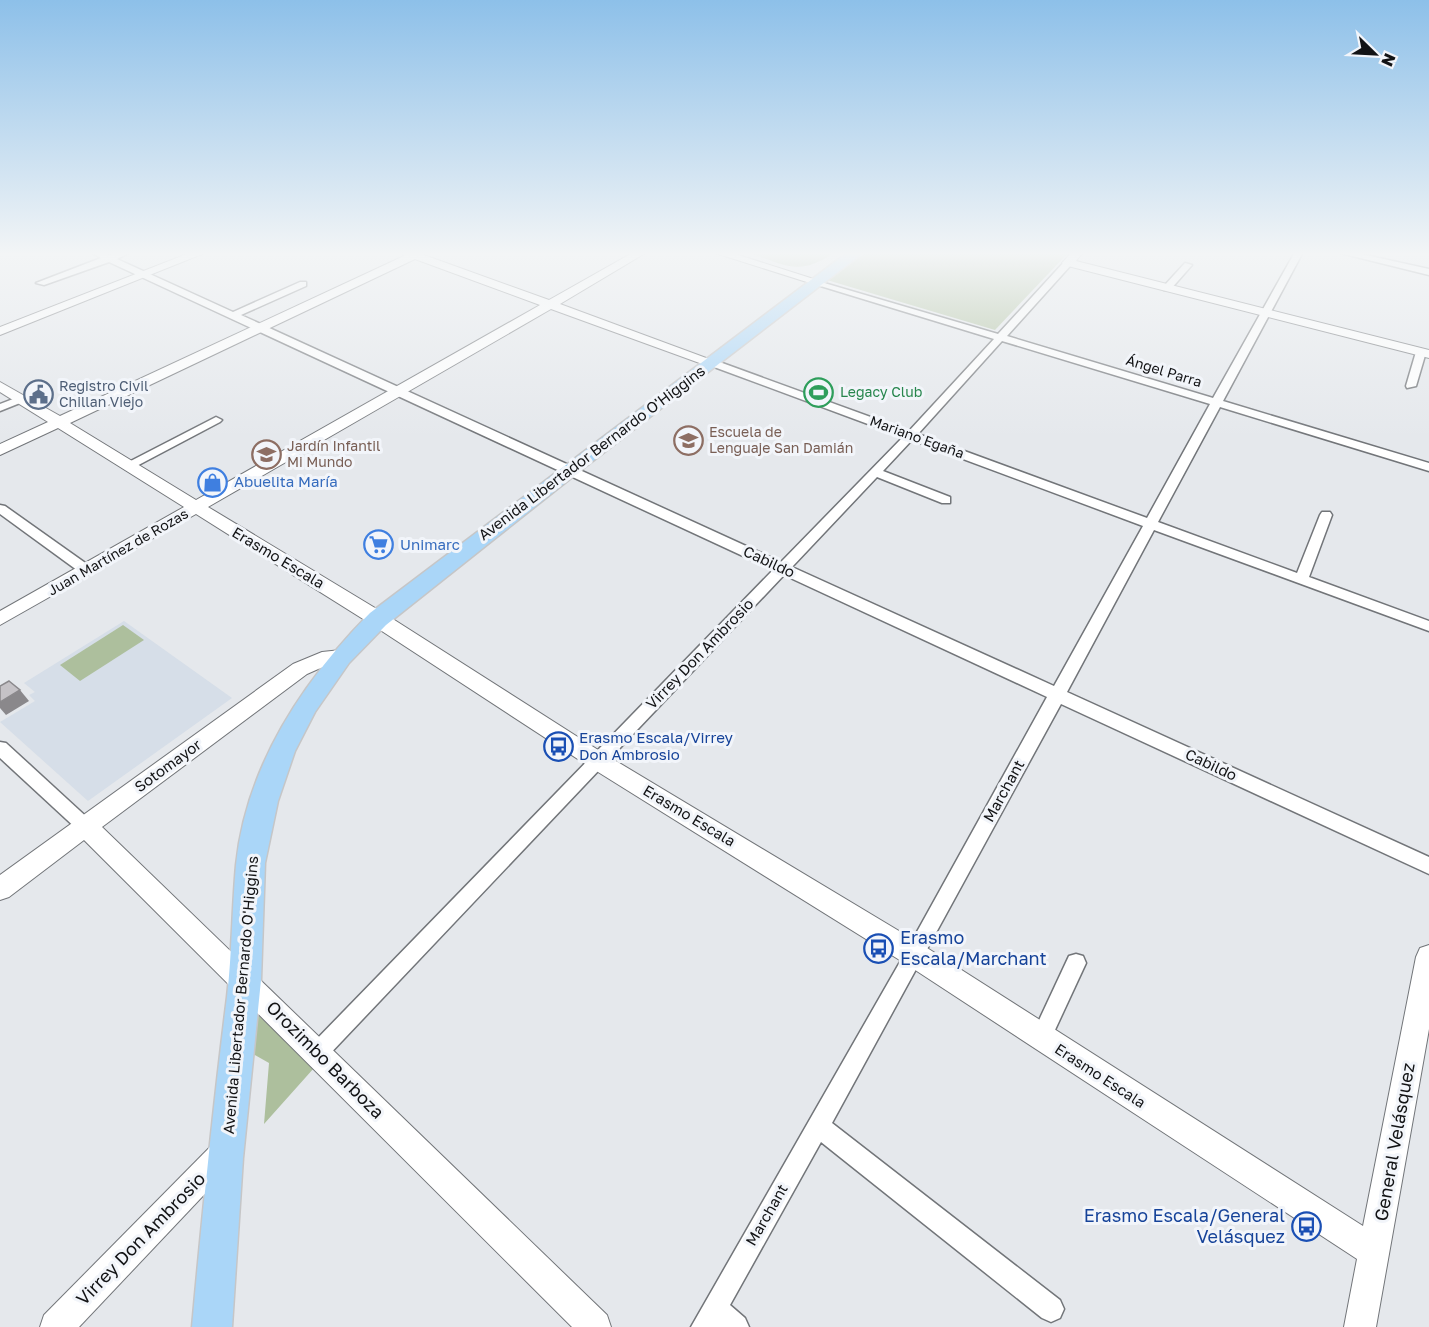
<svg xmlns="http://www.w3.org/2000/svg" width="1429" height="1327" font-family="'Golos Text',sans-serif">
<rect width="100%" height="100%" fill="#e5e8ec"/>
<!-- built -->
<path fill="#d6dee8" d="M124,621L232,698L88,801L0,722L35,701L29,695L35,692L24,683Z"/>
<!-- green -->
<g fill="#adbf9d">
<path d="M746,252H835C798,278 785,264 746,252Z"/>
<path d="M863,252H1069L995,330L827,280Z"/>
<path d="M123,625L144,640L80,681L60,665Z"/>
<path d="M257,1014L314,1068L264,1124L269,1063L253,1054Z"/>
</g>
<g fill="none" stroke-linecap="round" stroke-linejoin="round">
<defs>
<g id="minor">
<path d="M91,252H102L109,255L119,252H131L117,259L233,312L300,282H306V286L241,315L781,562L903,437L706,364V360H714L909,431L994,339L814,284V280L998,334L1065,261H1071V265L1007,336L1213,398L1295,252H1303L1223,401L1429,463V471L1220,407L1158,522L1297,573L1320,515L1322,512H1330L1332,515L1309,577L1429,621V631L1154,530L1067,692L1429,857V874L1061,704L832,1123L1060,1300L1064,1309L1060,1318L1051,1322L1042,1318L821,1142L730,1305L745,1318L749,1327H691L908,948L1047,697L784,575L325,1059L318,1063L311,1059L307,1052L311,1045L773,570L109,262L44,285L36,283L101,258ZM1002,341L1210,404L1147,518L918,434ZM912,440L1143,526L1054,686L792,567L877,477L942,503H950V497L883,471Z"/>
<path d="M1336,252H1352L1429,269V275Z"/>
<path d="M1185,263L1192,265L1170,290H1164V286Z"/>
<path d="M1421,349L1426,352L1416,386L1407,388L1406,386L1416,352Z"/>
<path d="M21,396L26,399L25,401L0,411V404Z"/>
<path d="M216,417L222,420L220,422L131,469L127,470L121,466Z"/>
<path d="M0,505L5,506L91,567L93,570L91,573H81L0,514Z"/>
<path d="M0,742L6,743L91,821L94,826L91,831L85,833L79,831L0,758Z"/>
<path d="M1076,954L1083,956L1086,963L1048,1045L1041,1048L1034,1045L1031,1038L1034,1031L1069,956Z"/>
</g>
<g id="tertiary">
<path d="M192,252H207L0,335V327Z"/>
<path d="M403,252H426L424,255L549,300L634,252H647L560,304L717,362L715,365H705L551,309L208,507L385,614L606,755L924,946L1363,1226L1416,957L1420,948L1429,945V1029L1376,1327H1344L1357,1259L906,964L590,767L371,624L196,514L0,625V611L184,507L58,428L0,455V444L48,422L0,392V382L60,416L404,256ZM415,259L540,305L196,500L70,423Z"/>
<path d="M712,252H729L823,282L813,284Z"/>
<path d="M1072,252H1083L1076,261L1429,350V358L1064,265L1062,263Z"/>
<path d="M341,650L348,652L351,657L348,662L325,666L307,674L102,827L607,1315L611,1327H572L84,840L9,897L0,900V875L293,664L322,652Z"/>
<path d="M225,1137L235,1142L240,1152L235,1162L79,1327H40L44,1315L215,1142Z"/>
</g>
<path id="primary" d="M848,252H864L585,467L386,625L349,663L315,712L295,751L278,801L265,863L261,980L243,1158L232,1327H192C202,1217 213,1107 227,997C232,953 232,909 236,865C246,767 302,682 370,613Z"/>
</defs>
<!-- minor casing -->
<use href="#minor" stroke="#727579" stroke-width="3"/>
<!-- tertiary casing -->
<use href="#tertiary" stroke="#727579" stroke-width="2"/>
<!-- primary casing -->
<use href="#primary" stroke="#c6c6c7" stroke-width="3"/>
<!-- minor -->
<use href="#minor" fill="#fff" fill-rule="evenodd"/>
<!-- tertiary -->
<use href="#tertiary" fill="#fff" fill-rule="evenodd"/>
<!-- primary -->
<use href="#primary" fill="#aad6f8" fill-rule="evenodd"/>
</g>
<!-- shaded-wall -->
<path fill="#8a888b" d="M20,690L29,701L6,715L0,708V702Z"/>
<!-- building -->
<path fill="#c5c2c6" stroke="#8a888b" stroke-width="1.5" d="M9,681L20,690L0,702V686Z"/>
<!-- sky -->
<linearGradient id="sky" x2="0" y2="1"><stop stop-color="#8dc0e9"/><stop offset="0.58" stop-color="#f3f5f6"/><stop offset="1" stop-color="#f3f5f6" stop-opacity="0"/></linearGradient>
<rect width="1429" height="438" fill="url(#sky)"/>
<!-- icons -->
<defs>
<symbol id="stadium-ring" viewBox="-11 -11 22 22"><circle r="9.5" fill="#f2f5fa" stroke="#2e9e5b" stroke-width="1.5"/><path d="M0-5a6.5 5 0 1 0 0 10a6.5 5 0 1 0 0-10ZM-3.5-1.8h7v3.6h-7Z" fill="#2e9e5b"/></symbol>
<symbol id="civic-ring" viewBox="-11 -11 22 22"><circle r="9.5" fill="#f2f5fa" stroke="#5c6f8a" stroke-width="1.5"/><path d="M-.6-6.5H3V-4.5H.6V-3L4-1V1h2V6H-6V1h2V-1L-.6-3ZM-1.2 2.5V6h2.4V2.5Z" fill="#5c6f8a"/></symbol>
<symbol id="school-ring" viewBox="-11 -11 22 22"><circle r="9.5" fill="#f2f5fa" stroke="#8d6e63" stroke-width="1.5"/><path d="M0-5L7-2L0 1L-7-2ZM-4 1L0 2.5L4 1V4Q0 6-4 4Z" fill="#8d6e63"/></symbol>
<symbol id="shop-ring" viewBox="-11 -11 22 22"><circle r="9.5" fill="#f2f5fa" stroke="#3f7fe0" stroke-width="1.5"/><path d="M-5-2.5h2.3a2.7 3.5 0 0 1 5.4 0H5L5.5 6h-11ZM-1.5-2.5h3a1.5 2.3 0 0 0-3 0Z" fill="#3f7fe0"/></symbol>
<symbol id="supermarket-ring" viewBox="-11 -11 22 22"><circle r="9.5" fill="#f2f5fa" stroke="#3f7fe0" stroke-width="1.5"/><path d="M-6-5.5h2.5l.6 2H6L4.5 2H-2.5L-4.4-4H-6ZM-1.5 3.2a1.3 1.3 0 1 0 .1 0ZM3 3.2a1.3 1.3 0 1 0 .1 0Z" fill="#3f7fe0"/></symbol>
<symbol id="bus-ring" viewBox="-11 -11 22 22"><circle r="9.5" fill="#f2f5fa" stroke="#1a4fb4" stroke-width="1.5"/><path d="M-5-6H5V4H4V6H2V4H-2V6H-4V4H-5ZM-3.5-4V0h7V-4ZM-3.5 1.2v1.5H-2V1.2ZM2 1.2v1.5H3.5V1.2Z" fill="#1a4fb4"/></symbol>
</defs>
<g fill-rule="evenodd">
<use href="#stadium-ring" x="802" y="376" width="33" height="33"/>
<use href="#civic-ring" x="22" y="378" width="33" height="33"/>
<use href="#school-ring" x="672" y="424" width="33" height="33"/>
<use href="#school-ring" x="250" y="438" width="33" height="33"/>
<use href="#shop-ring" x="196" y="466" width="33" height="33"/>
<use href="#supermarket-ring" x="362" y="528" width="33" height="33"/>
<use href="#bus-ring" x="542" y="730" width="33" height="33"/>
<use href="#bus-ring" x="862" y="932" width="33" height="33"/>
<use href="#bus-ring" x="1290" y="1210" width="33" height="33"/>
</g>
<g text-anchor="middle" stroke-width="6" stroke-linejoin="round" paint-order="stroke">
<!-- far-street labels -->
<g font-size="14" fill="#121315" stroke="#f2f5fa">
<text transform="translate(1164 371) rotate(17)" y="5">Ángel Parra</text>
<text transform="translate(917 437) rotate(20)" y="5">Mariano Egaña</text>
<text transform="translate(118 552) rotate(-30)" y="5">Juan Martínez de Rozas</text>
</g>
<!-- far-service labels -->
<g font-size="14" fill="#4e5e75" stroke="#f2f5fa" text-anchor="start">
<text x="59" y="391">Registro Civil<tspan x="59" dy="16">Chillan Viejo</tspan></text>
</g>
<!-- far-leisure labels -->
<g font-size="14" fill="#27864d" stroke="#f2f5fa" text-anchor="start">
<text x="840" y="397">Legacy Club</text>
</g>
<!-- far-education labels -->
<g font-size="14" fill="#785e54" stroke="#f2f5fa" text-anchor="start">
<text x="709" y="437">Escuela de<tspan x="709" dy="16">Lenguaje San Damián</tspan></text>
<text x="287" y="451">Jardín Infantil<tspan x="287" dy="16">Mi Mundo</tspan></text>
</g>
<!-- street labels -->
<g font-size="15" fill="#121315" stroke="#f2f5fa">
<text transform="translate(592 453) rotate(-37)" y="5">Avenida Libertador Bernardo O'Higgins</text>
<text transform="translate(278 558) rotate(31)" y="5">Erasmo Escala</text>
<text transform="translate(769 562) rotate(25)" y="5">Cabildo</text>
<text transform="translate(700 654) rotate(-46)" y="5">Virrey Don Ambrosio</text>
<text transform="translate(1211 765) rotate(25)" y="5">Cabildo</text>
<text transform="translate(168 766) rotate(-36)" y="5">Sotomayor</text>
<text transform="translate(1004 791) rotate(-61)" y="5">Marchant</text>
<text transform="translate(689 816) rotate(31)" y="5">Erasmo Escala</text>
<text transform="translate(241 995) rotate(-85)" y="5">Avenida Libertador Bernardo O'Higgins</text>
<text transform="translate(1100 1076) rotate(33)" y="5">Erasmo Escala</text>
<text transform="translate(767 1215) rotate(-60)" y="5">Marchant</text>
</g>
<!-- shop labels -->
<g font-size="15" fill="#366cbe" stroke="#f2f5fa" text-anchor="start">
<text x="234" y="487">Abuelita María</text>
<text x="400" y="550">Unimarc</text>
</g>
<!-- transit labels -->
<g font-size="15" fill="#164399" stroke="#f2f5fa" text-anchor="start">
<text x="579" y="743">Erasmo Escala/Virrey<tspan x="579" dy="17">Don Ambrosio</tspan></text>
</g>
<!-- near-transit labels -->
<g font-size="18" fill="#164399" stroke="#f2f5fa" text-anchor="start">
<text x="900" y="944">Erasmo<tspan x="900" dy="21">Escala/Marchant</tspan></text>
<text x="1285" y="1222" text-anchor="end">Erasmo Escala/General<tspan x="1285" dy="21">Velásquez</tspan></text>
</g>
<!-- near-street labels -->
<g font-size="18" fill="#121315" stroke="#f2f5fa">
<text transform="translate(325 1060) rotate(45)" y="6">Orozimbo Barboza</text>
<text transform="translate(1395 1142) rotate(-80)" y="6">General Velásquez</text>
<text transform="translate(141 1239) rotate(-46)" y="6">Virrey Don Ambrosio</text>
</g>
</g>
<!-- north arrow -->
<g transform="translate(1375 54) rotate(114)" stroke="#f2f5fa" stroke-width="4.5" paint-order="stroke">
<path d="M0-4.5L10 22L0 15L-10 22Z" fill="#121315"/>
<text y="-9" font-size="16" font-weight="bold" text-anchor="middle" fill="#121315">N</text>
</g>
</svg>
